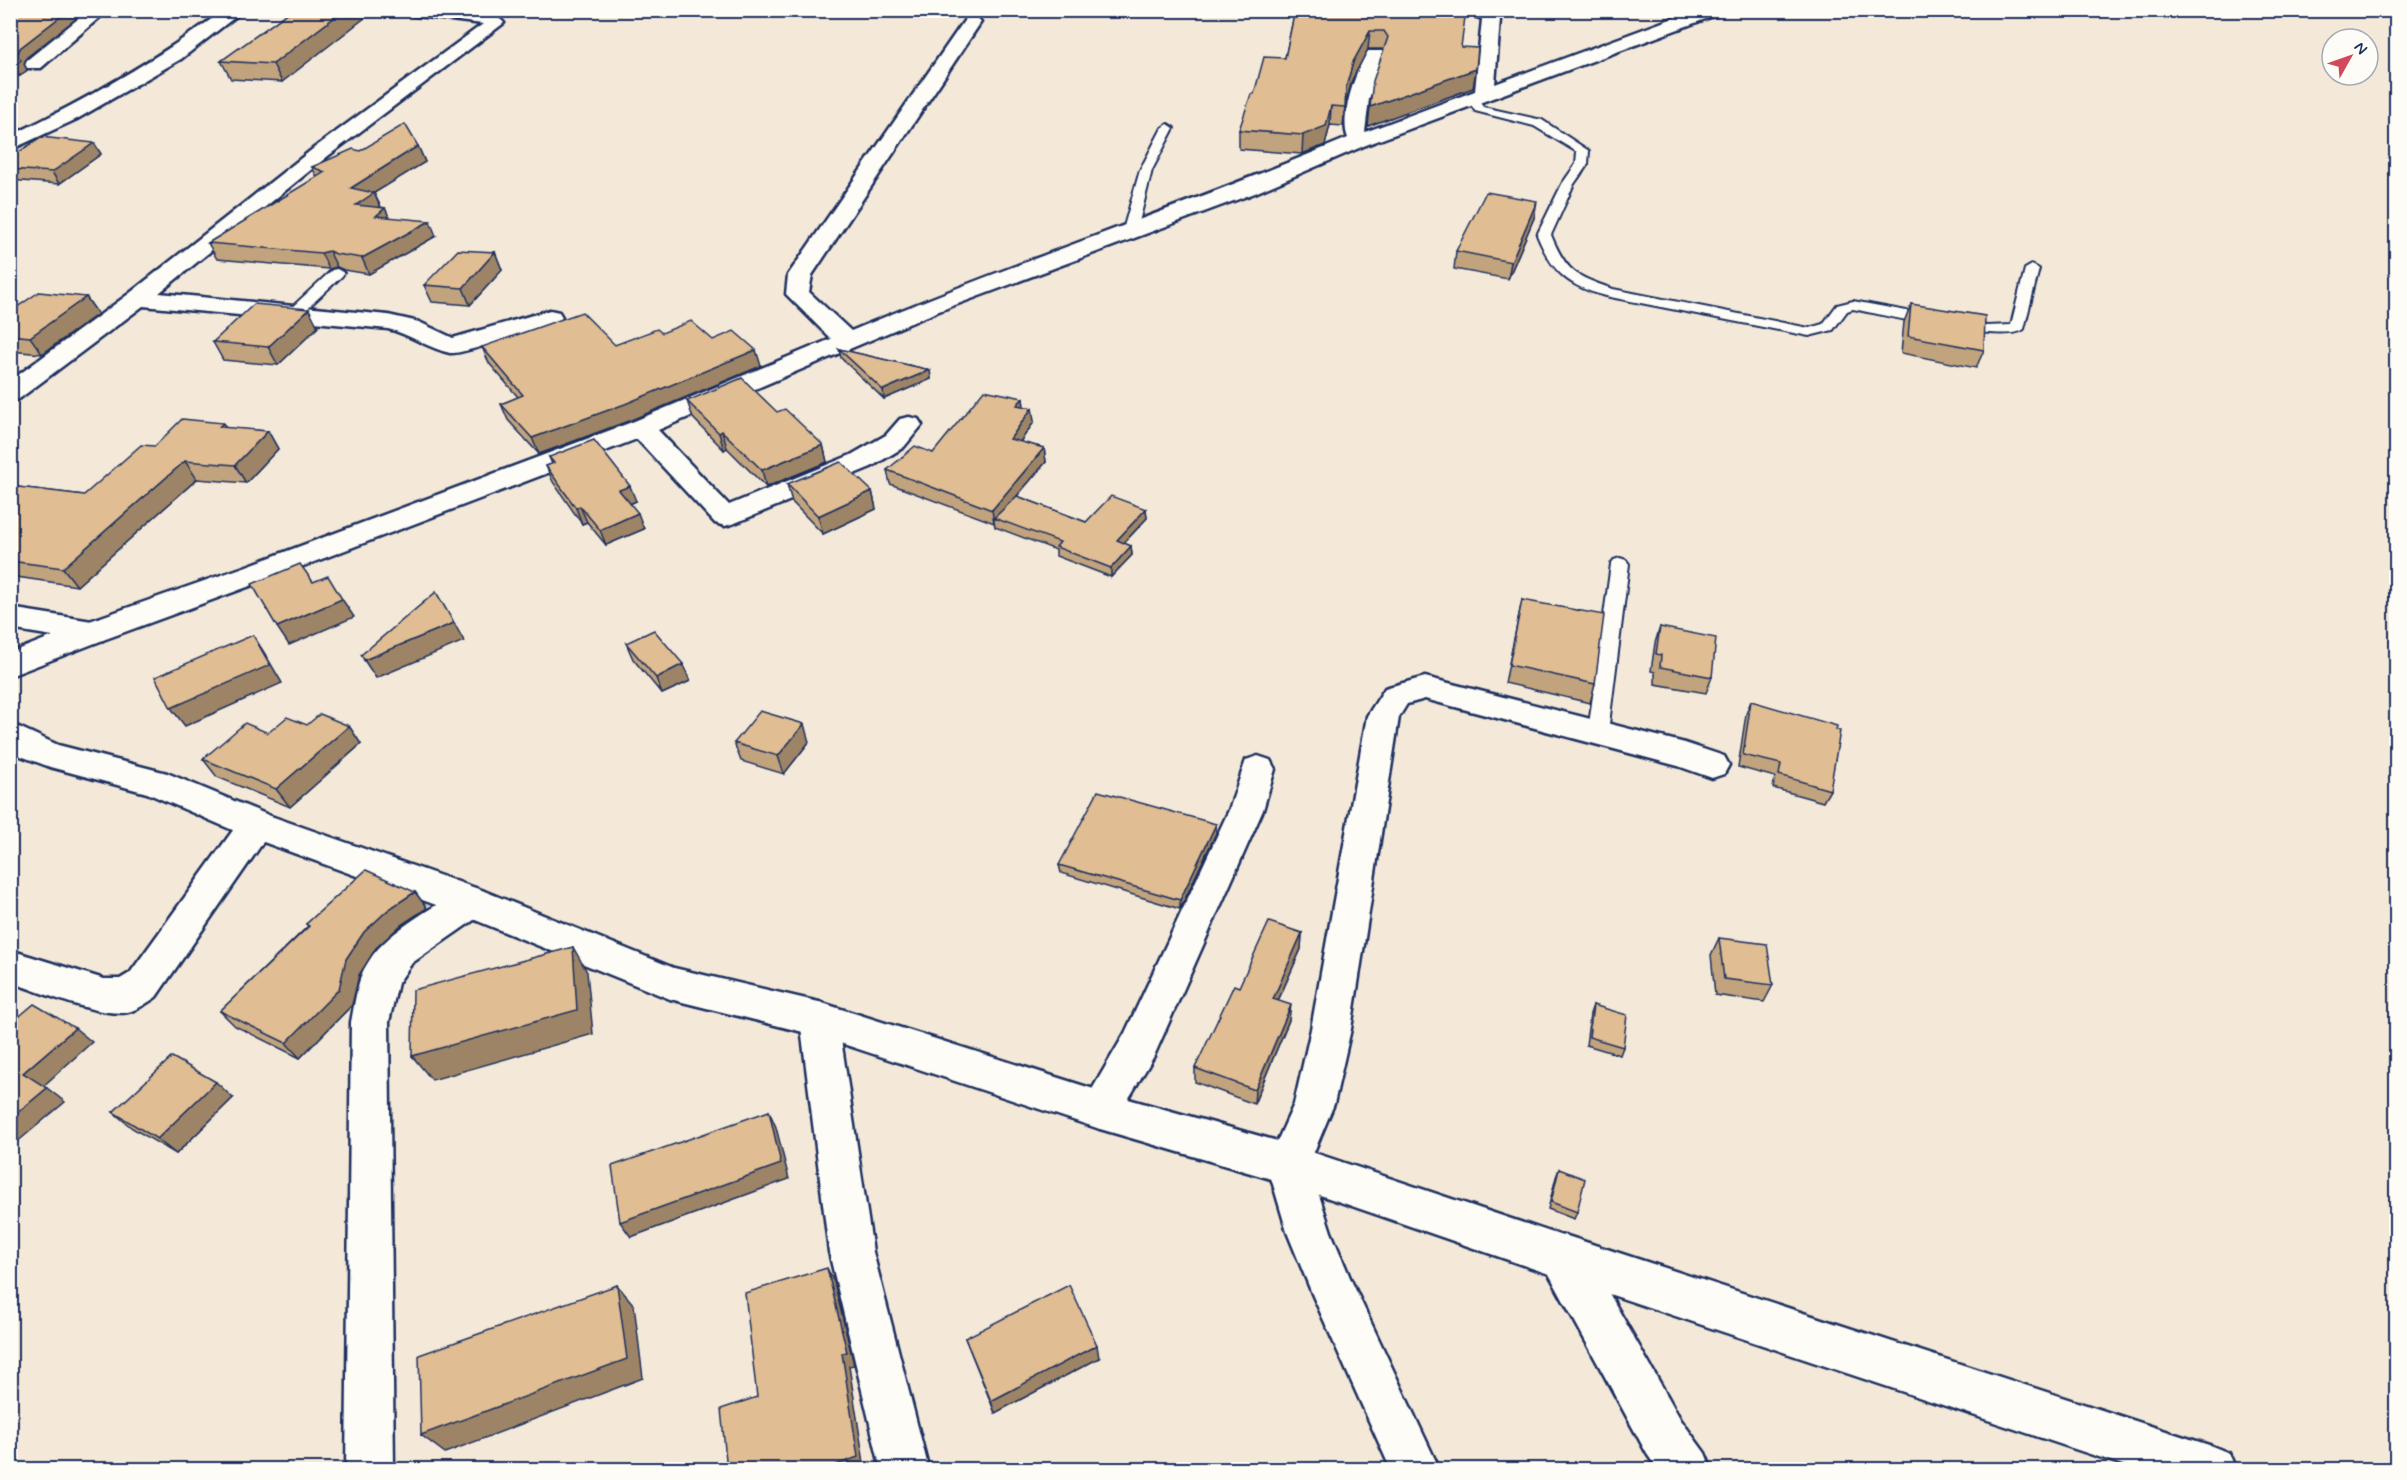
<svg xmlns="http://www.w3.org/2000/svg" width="2407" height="1480" font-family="Mynerve,sans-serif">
<rect width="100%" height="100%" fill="#f4e9d9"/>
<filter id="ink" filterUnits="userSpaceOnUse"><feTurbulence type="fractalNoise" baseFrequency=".0167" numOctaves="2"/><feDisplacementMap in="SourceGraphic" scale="12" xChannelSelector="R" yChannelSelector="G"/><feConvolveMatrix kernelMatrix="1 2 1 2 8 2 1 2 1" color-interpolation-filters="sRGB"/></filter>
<g filter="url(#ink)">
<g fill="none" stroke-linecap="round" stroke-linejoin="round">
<defs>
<g id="service">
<path d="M1473,95L1477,96L1483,107L1542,120L1589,151L1588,164L1574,184L1551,235C1567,273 1575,276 1613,289L1809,328L1823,324L1837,305L1853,301L1987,326L2011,325L2025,269L2032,265L2039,269L2024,329C2009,345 1880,314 1853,309L1847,311L1833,330L1809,336L1610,297C1569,287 1553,274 1537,235L1562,184L1576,164L1577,152L1534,126L1475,111L1467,98Z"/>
<path d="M1168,124L1174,128L1152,170L1137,230L1130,234L1125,233L1123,230L1140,170L1162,128Z"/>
<path d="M337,269L344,273L342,276L299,316H289L287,313L289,310L332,270Z"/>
<path d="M1620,558L1626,560L1629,564L1608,732L1605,737L1598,739L1591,737L1588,732L1611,564L1614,560Z"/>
</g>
<g id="minor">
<path d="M89,10H108L41,68H27L25,64L27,60Z"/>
<path d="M224,10H244L181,59L77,119L10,150V136C86,100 156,60 224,10Z"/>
<path d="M401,10C424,10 489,3 504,23L328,156L159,293L388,315L419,322L453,338L550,310L559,312L562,317L559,322C540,328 463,355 450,353C427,348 410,334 388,329L143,306L19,399L10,402V381L130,293L314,148L483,24L409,15Z"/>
<path d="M1466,10H1493L1500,19L1495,84L1695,10H1721L1719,14L1366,145L1255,193L939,311L658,430L729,505L851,455L886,435L900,419L909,417L918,419L922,425L904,447L871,467L735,523L725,526L715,523L637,439L264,581L103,640L92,643L81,640L77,632L81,624L244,567L632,422L831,339L786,294L788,275L966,18H978L981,22L812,275L809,292L851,331C1015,262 1184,207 1348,138C1339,118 1356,69 1368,51H1382L1384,55L1369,99L1365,132L1475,91L1482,19L1468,14Z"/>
<path d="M1425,677L1685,743L1724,756L1729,765L1724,774L1712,778L1678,766L1425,699L1407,704L1399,717L1351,1029L1334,1104L1309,1164L1331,1232L1351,1280L1440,1470H1391L1313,1296L1287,1232L1267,1164L1294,1104L1311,1029L1367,716L1385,688Z"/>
<path d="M1258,756L1270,760L1275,769L1263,810L1154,1056L1114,1123L1100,1129L1086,1123L1080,1110L1125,1033L1229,810L1246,760Z"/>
<path d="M256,811L268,815L273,825L268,835L156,997C147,1003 139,1009 128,1012C101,1018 38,991 10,982V950L104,979H120L130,973L244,815Z"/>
<path d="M471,887L484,891L489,902L484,913L412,963L398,983L389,1022L394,1470H346L351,1022C354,1007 356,991 361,976C376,936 425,914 458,891Z"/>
<path d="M819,1002L833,1007L838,1019L873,1252L929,1470H881L829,1252L800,1019L805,1007Z"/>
<path d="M1564,1235L2212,1446L2229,1453L2236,1470H2138L1564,1279L1548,1272L1542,1257L1548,1242Z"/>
</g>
<g id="tertiary">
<path d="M10,608L92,621L103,624L107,632L103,640L10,676V653L53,636L10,629Z"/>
<path d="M10,723L58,745L167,773L268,815L484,891L674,968L819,1002L1100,1091L1288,1144L1580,1242L1681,1420L1705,1453L1712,1470H1658L1647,1454L1549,1274L1288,1184L1100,1129L819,1036L670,999L458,913L244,835L147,793L50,767L10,752Z"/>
</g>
</defs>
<!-- service casing -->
<use href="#service" stroke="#1b2f5e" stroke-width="4"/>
<!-- minor casing -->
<use href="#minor" stroke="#1b2f5e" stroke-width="5"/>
<!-- tertiary casing -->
<use href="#tertiary" stroke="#1b2f5e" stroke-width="5"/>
<!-- service -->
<use href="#service" fill="#fdfcf7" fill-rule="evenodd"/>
<!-- minor -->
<use href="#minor" fill="#fdfcf7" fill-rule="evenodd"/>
<!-- tertiary -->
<use href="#tertiary" fill="#fdfcf7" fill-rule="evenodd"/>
</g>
<!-- wall -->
<g fill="#c1a37e" stroke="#1b2f5e" stroke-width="1.5">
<path d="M10,10H87L26,58L24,64L27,70L20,76H10Z"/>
<path d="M292,10L282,82L231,79L221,61Z"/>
<path d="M1295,10L1461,47L1476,69L1473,88L1368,126L1383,51L1382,49H1368L1352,80L1345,106L1343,126L1330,125L1325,145L1302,154L1239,149V130L1254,94L1285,58Z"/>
<path d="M94,143L101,154L59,184L10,180V158Z"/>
<path d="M418,146L425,162L374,193L381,207L385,208L389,217L436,236L369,274L344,270L337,267L329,269L217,259L208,243L317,177L312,167L360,151Z"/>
<path d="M1534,218L1508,279L1454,269L1456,251Z"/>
<path d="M495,252L502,270L470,305L432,302L424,285Z"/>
<path d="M86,297L98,314L42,354L10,351V312Z"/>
<path d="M1911,304L1984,350L1976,368L1901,353L1904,322Z"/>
<path d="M318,327L278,365L223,360L213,342Z"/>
<path d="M662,333L713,340L761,366L631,420L539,454L508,420L501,404L518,397L489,363L482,347L615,345Z"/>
<path d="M839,349L930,370L931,379L884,399L841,358Z"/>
<path d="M1023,398L1024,407L1032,408L1034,422L1020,442L1044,448L1046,462L1017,496L1086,522L1146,509L1147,518L1124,543L1131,546L1132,555L1111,577L1056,556V550L995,527L994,522V523L890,484L887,470L933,453Z"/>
<path d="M687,401L777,412L823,445L827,462L766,487L727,448L724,450L693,418Z"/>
<path d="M226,428L268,431L278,449L246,483L197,479L77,586L10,576V486L84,495L155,446Z"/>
<path d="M549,457L636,501L630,504L644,529L606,545L587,522L582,524L553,482L546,466L552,464Z"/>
<path d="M787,484L872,491L876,509L823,534L792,502Z"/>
<path d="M1522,600L1595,684L1590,703L1505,683Z"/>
<path d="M1660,627L1712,677L1706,693L1655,684V672L1651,671L1655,643Z"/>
<path d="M626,643L690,681L662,694L633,659Z"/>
<path d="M1751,701L1830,790L1823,802L1773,788L1775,777L1738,767L1746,714Z"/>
<path d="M349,726L361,744L290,807L217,777L203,759L268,733Z"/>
<path d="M809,742L784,774L741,761L734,743Z"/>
<path d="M1216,824V833L1180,909L1061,873L1059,865Z"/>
<path d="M415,892L427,908L401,925L376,948L359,975L352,1005L300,1058L235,1026L220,1011L308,926L306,924Z"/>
<path d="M1302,933L1301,949L1278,1001L1289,1020L1254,1104L1195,1082V1068L1239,987Z"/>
<path d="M1719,938L1773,985L1764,1002L1715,995L1711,955Z"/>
<path d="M1593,1005L1623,1047L1620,1055L1586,1045L1590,1014Z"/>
<path d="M233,1098L176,1154L132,1128L113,1112Z"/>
<path d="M1559,1169L1577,1212L1574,1219L1548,1209L1556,1177Z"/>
<path d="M965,1338L1099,1358L995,1413Z"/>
</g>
<!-- shaded-wall -->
<g fill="#9d8466" stroke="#1b2f5e" stroke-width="1.5">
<path d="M69,10H87L26,58L24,64L27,70L20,76L14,66L20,48Z"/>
<path d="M344,10H375L282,82L273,64Z"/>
<path d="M1370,31L1368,49L1352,80L1345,106L1346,87L1353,62Z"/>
<path d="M1476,69L1473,88L1368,126L1370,107Z"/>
<path d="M1331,106L1330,125L1325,145L1302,154L1303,135Z"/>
<path d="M94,143L101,154L59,184L52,172Z"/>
<path d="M418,146L425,162L374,193L381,209L364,221L351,188Z"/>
<path d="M1537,201L1534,218L1508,279L1511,262Z"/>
<path d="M385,208L392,223L376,216Z"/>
<path d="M430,221L436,236L369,274L362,258Z"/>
<path d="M329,251L337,267L329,269L321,253Z"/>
<path d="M495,252L502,270L470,305L463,288Z"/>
<path d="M86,297L98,314L42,354L30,337Z"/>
<path d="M309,309L318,327L278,365L268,347Z"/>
<path d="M756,350L761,366L631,420L539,454L532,438Z"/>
<path d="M930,370L931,379L884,399L883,390Z"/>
<path d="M1023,398L1024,411L1017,405Z"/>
<path d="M1032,408L1034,422L1012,453L1010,439Z"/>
<path d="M223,423L234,440L219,427Z"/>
<path d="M268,431L278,449L246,483L235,465Z"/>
<path d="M722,431L727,448L724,450L719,433Z"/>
<path d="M823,445L827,462L766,487L762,470Z"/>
<path d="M1044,448L1046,462L997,519L994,518V523L992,510Z"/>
<path d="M185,461L197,479L77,586L63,568Z"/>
<path d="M630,486L636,501L625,506L619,490Z"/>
<path d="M872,491L876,509L823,534L818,516Z"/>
<path d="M580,506L587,522L582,524L576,508Z"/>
<path d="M1146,509L1147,518L1118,549L1117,540Z"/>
<path d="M638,513L644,529L606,545L600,530Z"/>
<path d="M1131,546L1132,555L1111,577V568Z"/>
<path d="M342,599L354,617L289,645L277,627Z"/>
<path d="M454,623L464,641L376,678L364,660Z"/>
<path d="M253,635L265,654L282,683L185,726L171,708Z"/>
<path d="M683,664L690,681L662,694L656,678Z"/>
<path d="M804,724L809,742L784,774L778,756Z"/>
<path d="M349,726L361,744L290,807L276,789Z"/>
<path d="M1216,824V833L1180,909V900Z"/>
<path d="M415,892L427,908L401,925L376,948L359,975L352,1005L300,1058L286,1043L346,959L364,932L389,909Z"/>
<path d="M1302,933L1301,949L1272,1014L1273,999Z"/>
<path d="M573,947L587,972L593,1034L432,1080L412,1056Z"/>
<path d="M1291,1005L1289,1020L1254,1104L1255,1090Z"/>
<path d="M75,1028L92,1042L41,1088L23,1073Z"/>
<path d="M216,1082L233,1098L176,1154L157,1139Z"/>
<path d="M47,1088L65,1102L10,1148V1119Z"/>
<path d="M769,1111L776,1127L789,1179L631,1237L620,1222Z"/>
<path d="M827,1268L834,1282L854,1365L849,1366L865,1469L862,1470H822Z"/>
<path d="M617,1285L634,1305L643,1378L445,1453L421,1435Z"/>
<path d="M1097,1345L1099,1358L995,1413L991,1401Z"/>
</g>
<!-- building -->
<g fill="#e0bd92" stroke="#1b2f5e" stroke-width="1.5">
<path d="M10,10H69L20,48L17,55L21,60L14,66H10Z"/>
<path d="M292,10H344L273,64L221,61Z"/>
<path d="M1295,10H1466L1461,47L1478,48L1476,69L1370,107L1373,81L1388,37L1384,31H1370L1353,62L1346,87L1345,107L1331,106L1326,126L1303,135L1239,130L1251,94H1254L1264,57L1285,58Z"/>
<path d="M405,124L418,146L351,188L374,193L356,205L385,208L376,216L430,221L362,258L336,254L329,251L321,253L208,243L325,172L312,167L353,149L360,151Z"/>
<path d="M41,137L94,143L52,172L10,169V158Z"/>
<path d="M1486,192L1537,201L1511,262L1456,251Z"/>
<path d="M458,250L495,252L463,288L424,285Z"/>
<path d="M39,292L86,297L30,337L10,335V312Z"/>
<path d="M254,304L309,309L268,347L213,342Z"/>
<path d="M1911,304L1985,316L1984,350L1908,336Z"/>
<path d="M582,312L615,345L657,329L662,333L691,321L713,340L734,331L756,350L625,404L532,438L501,404L523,395L482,347Z"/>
<path d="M839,349L930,370L883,390Z"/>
<path d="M742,378L777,412L785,409L823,445L762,470L722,431L719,433L687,401Z"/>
<path d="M984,390L1023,398L1017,405L1032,408L1010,439L1044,448L992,510L887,470L915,446L933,453Z"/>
<path d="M182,419L223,423L219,427L268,431L235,465L185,461L63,568L10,561V486L84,495L141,445L155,446Z"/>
<path d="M594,440L630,486L619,490L638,513L600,530L580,506L576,508L546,466L554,463L549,457Z"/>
<path d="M841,462L872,491L818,516L787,484Z"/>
<path d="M1017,496L1086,522L1111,496L1146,509L1117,540L1131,546L1111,568L1056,547L1060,542L994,518Z"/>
<path d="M300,564L313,582L328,576L342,599L277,627L252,584Z"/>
<path d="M436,592L454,623L364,660L361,655Z"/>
<path d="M1522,600L1604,615L1595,684L1509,665Z"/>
<path d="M1660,627L1716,638L1712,677L1660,667L1661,655L1656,654Z"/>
<path d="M654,630L683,664L656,678L626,643Z"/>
<path d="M253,635L270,665L171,708L155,677Z"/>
<path d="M1751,701L1837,726L1836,730L1840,731L1830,790L1779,775L1781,764L1743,755Z"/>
<path d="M760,711L804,724L778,756L734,743Z"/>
<path d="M320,714L349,726L276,789L203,759L245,723L268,733L287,717L307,725Z"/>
<path d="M1098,791L1216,824L1180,900L1059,865Z"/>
<path d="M366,870L415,892L389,909L364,932L346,959L339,989L286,1043L220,1011L309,926L306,924Z"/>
<path d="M1269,922L1302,933L1273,999L1291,1005L1255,1090L1195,1068L1234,985L1239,987Z"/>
<path d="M1719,938L1767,944L1773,985L1724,979Z"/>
<path d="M573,947L577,1010L412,1056L413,990Z"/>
<path d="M34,1004L75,1028L23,1073L47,1088L10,1119V1024Z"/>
<path d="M1593,1005L1627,1015L1623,1047L1589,1037Z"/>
<path d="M172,1057L216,1082L157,1139L113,1112Z"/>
<path d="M769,1111L781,1164L620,1222L612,1166Z"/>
<path d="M1559,1169L1585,1179L1577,1212L1551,1202Z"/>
<path d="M827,1268L847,1352L842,1353L858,1457L822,1470H727L721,1409L757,1397L745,1293Z"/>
<path d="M617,1285L627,1359L421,1435L419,1355Z"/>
<path d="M1069,1285L1097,1345L991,1401L965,1338Z"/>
</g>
</g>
<!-- margin -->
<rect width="2407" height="1480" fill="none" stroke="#fdfcf7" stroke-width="36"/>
<rect x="18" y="18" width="2371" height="1444" fill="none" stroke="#1b2f5e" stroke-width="2" filter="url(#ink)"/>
<!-- north arrow -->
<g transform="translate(2350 57) rotate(50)"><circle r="28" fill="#fdfcf7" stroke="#a3aaba" stroke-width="1.5"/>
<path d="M0-4.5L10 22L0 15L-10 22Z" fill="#d1495b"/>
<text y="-9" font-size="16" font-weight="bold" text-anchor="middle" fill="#1b2f5e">N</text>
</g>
</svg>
